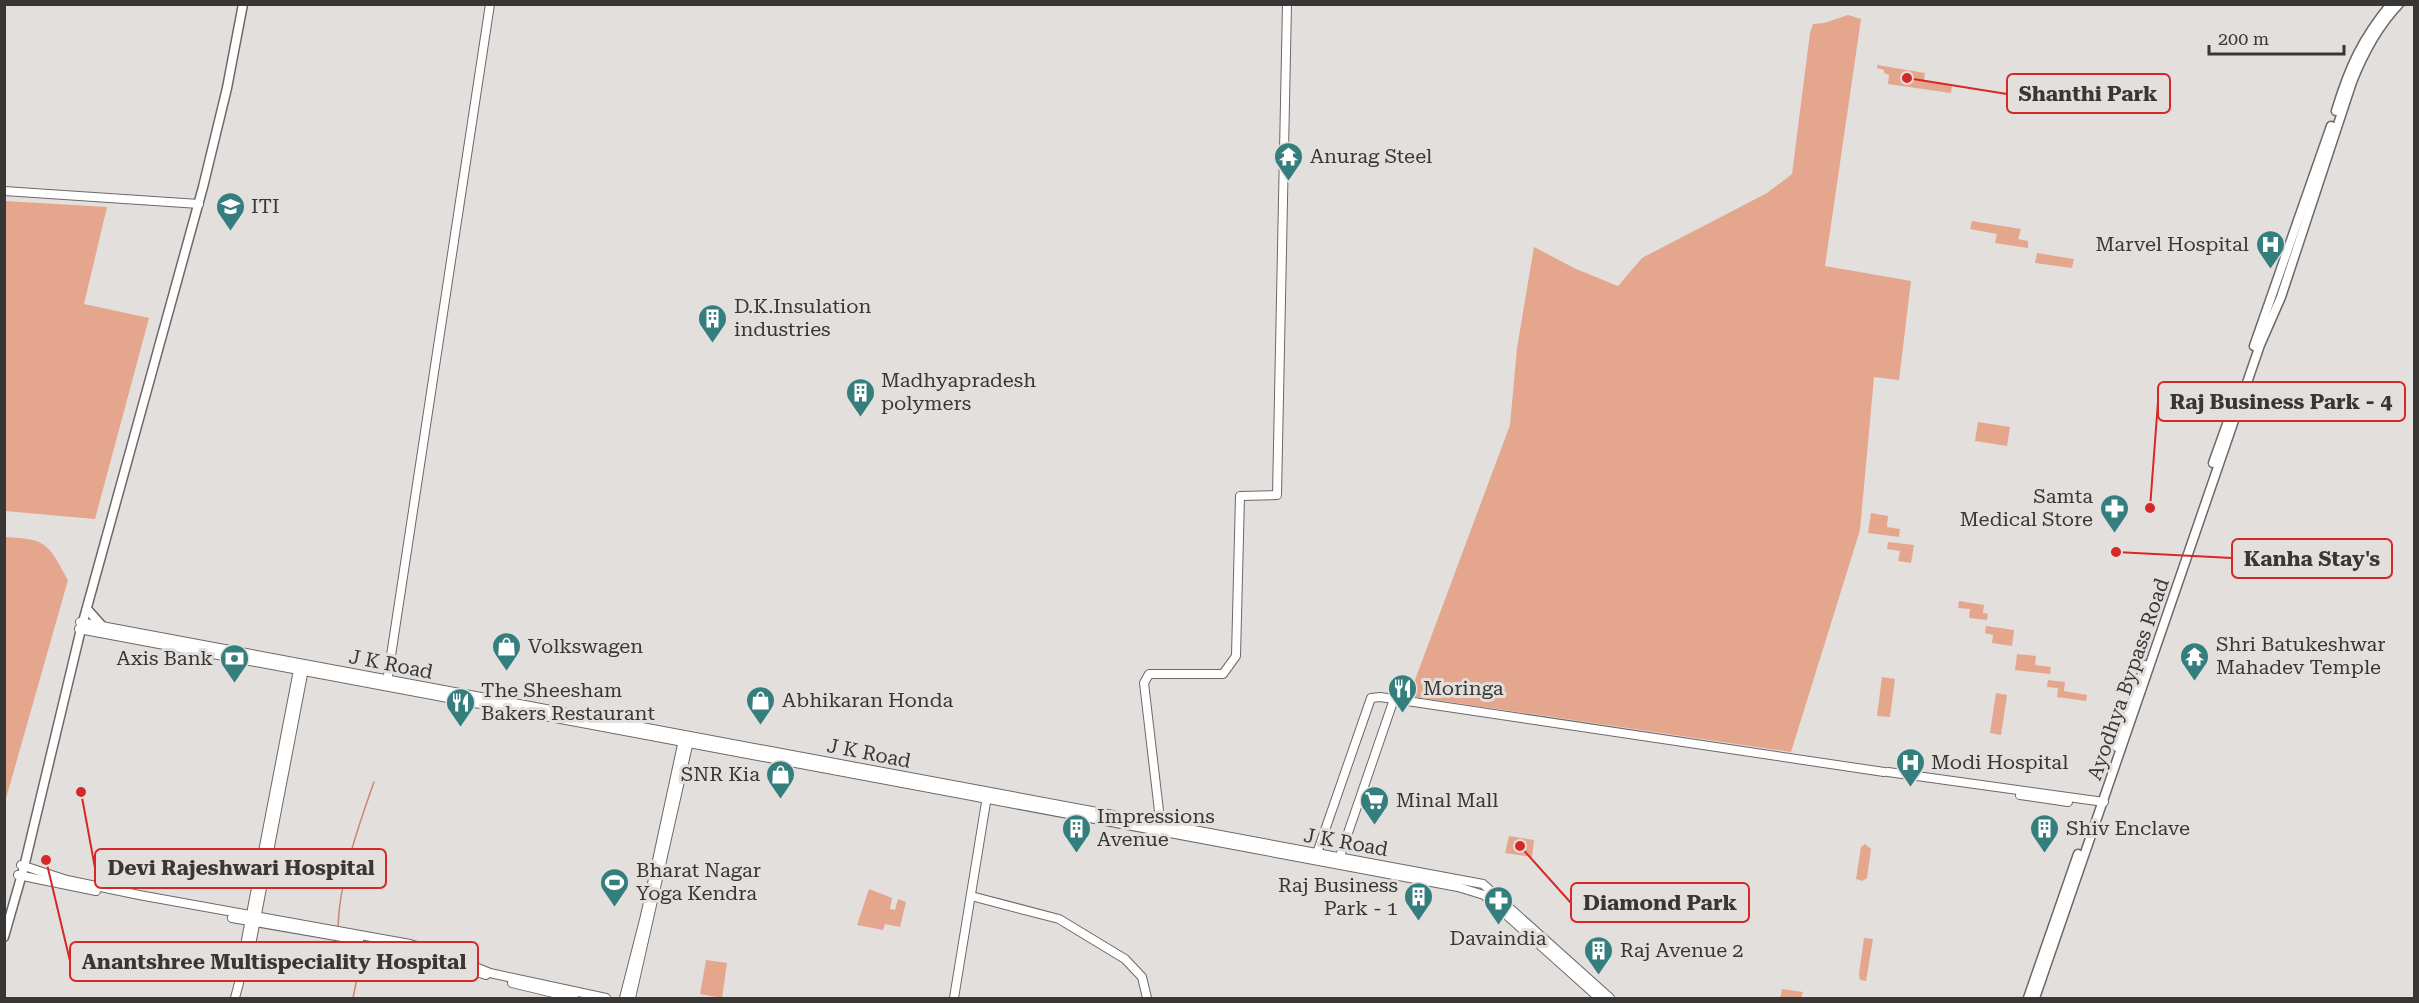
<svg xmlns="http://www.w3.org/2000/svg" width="2419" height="1003" font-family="'Roboto Serif',serif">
<rect width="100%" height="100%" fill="#e3dfdd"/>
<!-- green -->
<g fill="#e4a68d">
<path d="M1848,15L1861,19L1825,266L1911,281L1899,380L1874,377L1860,530L1791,752L1409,696L1510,425L1517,348L1534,247L1576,269L1618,286L1642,258L1767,193L1792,174L1810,33L1813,24L1824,23Z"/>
<path d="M1877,65L1925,73L1924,81L1952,85L1951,93L1888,84L1889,75L1884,73V70L1877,68Z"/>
<path d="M5,201L107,207L84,304L149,318L95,519L5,511Z"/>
<path d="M1972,221L2021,229L2018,239L2028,241V248L1995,243L1997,234L1970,229Z"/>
<path d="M2037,253L2074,259L2072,268L2035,263Z"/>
<path d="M1978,422L2010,427L2007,446L1975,441Z"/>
<path d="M1871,513L1888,516L1887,527L1900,529L1899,537L1868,533Z"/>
<path d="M5,537C48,539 48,544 68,580L5,802Z"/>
<path d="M1888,542L1914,545L1911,563L1898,561L1900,551L1887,549Z"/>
<path d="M1959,601L1984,605L1983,613L1988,614L1987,620L1969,618L1970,609L1958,608Z"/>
<path d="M1986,626L2014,630L2012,646L1992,643L1993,635L1985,633Z"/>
<path d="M2017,654L2036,656L2035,665L2051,667L2050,674L2015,670Z"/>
<path d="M1882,677L1895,679L1890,717L1877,716Z"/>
<path d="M2048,680L2065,682L2064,691L2087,695L2086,701L2057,697L2058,688L2047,687Z"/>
<path d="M1996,693L2007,695L2001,735L1990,733Z"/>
<path d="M1509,836L1534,840L1532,857L1505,853Z"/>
<path d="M1865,844L1871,849L1867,878L1862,881L1856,879L1861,847Z"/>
<path d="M869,889L892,898L890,909L895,910L898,899L906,902L900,927L885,924L883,930L857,925Z"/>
<path d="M1864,938L1873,939L1866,981L1860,980L1859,974Z"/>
<path d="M706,960L727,963L722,998L700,994Z"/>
<path d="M1782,989L1803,992L1801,998H1780Z"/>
</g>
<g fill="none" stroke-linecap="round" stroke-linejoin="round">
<!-- stream -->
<g stroke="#cc876b" stroke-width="1.5">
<path d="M338,929C339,881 358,827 374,782"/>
<path d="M338,940V947L357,978L353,998"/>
</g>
<defs>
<g id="secondary">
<path d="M4,191L199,204"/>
<path d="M80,622L1483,884L1610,998"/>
<path d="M79,629L1458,887L1484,895L1599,998"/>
<path d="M387,682L490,4"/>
<path d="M1888,772L2104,802"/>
<path d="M2020,795L2068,802"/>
<path d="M1161,828L1144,683L1149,674H1223L1236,656L1240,496L1277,495L1287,4"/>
<path d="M1316,856L1371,698L1380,697L1884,772"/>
<path d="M1338,862L1394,699"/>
<path d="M21,865L67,880L139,895L410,944L436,951L490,973L606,998"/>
<path d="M18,875L96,891"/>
<path d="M971,896L1059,919L1125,959L1142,977L1147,998"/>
<path d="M232,918L359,940"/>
<path d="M249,945L246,940L298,670"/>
<path d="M406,949L486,975"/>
<path d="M512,983L574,998"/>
<path d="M235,998L249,945L252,940L304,669"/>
<path d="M624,998L645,916L683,740"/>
<path d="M631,998L689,741"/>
<path d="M954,998L987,796"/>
</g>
<g id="primary">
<path d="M2336,111C2349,68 2362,39 2391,4"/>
<path d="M2254,346L2331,126"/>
<path d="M2213,463L2232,410"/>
<path d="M87,609L103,627"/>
<path d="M2117,747L2145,665"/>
<path d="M4,937L24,867L81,629L203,187L227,88L243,4"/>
<path d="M2028,998L2078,854"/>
<path d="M2035,998L2260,345L2281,297L2352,82C2363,54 2378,26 2399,4"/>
</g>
</defs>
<!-- secondary casing -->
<use href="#secondary" stroke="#6c6867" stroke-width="10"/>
<!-- primary casing -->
<use href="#primary" stroke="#6c6867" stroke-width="11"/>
<!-- secondary -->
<use href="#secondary" stroke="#fff" stroke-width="8"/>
<!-- primary -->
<use href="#primary" stroke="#fff" stroke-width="8"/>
</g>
<!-- icons -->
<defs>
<symbol id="temple-pin" viewBox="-11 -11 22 30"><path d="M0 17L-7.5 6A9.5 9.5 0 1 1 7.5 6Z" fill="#357e7e" stroke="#e3dfdd"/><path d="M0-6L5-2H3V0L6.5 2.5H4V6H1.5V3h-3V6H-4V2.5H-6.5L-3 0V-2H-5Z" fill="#fff"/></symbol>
<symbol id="school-pin" viewBox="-11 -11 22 30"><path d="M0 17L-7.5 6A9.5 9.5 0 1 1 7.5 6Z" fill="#357e7e" stroke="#e3dfdd"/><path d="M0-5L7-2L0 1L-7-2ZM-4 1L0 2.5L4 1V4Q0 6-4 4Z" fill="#fff"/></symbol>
<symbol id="hospital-pin" viewBox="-11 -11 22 30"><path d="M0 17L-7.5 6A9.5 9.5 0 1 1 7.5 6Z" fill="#357e7e" stroke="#e3dfdd"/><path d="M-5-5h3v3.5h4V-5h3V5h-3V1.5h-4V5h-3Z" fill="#fff"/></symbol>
<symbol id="building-pin" viewBox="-11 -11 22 30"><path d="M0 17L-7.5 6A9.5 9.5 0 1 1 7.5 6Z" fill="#357e7e" stroke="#e3dfdd"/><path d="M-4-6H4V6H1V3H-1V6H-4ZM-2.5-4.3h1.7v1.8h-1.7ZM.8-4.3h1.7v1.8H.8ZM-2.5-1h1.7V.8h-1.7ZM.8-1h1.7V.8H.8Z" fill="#fff"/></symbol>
<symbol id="pharmacy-pin" viewBox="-11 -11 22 30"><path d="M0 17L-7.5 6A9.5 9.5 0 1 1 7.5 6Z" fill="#357e7e" stroke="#e3dfdd"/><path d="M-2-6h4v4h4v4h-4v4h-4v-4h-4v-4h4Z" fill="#fff"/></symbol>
<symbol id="shop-pin" viewBox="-11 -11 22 30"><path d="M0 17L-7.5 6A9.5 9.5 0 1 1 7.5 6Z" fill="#357e7e" stroke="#e3dfdd"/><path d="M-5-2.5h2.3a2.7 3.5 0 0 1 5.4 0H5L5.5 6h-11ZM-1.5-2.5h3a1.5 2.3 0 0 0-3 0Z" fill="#fff"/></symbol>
<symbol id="bank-pin" viewBox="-11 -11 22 30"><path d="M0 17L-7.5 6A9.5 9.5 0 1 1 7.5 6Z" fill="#357e7e" stroke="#e3dfdd"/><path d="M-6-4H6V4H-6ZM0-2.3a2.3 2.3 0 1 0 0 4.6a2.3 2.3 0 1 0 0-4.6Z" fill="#fff"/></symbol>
<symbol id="restaurant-pin" viewBox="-11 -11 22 30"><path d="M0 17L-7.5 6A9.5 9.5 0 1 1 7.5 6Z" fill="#357e7e" stroke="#e3dfdd"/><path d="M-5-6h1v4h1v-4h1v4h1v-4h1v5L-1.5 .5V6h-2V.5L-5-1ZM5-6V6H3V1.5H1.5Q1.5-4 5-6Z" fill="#fff"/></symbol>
<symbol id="supermarket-pin" viewBox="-11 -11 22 30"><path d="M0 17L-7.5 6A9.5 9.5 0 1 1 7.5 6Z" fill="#357e7e" stroke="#e3dfdd"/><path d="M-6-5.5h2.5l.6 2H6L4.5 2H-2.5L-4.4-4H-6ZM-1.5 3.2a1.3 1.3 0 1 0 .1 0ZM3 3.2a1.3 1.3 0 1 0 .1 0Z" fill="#fff"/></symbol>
<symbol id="stadium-pin" viewBox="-11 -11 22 30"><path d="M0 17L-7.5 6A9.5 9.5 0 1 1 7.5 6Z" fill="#357e7e" stroke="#e3dfdd"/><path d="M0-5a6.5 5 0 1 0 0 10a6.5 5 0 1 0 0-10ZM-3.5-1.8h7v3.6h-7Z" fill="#fff"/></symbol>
</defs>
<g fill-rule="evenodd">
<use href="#temple-pin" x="1272" y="140" width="33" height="45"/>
<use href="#school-pin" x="214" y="190" width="33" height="45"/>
<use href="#hospital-pin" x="2254" y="228" width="33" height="45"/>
<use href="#building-pin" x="696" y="302" width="33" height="45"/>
<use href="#building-pin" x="844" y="376" width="33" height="45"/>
<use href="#pharmacy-pin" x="2098" y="492" width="33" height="45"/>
<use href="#shop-pin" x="490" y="630" width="33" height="45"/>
<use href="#temple-pin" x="2178" y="640" width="33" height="45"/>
<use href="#bank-pin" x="218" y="642" width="33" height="45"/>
<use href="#restaurant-pin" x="1386" y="672" width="33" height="45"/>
<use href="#shop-pin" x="744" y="684" width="33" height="45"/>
<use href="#restaurant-pin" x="444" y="686" width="33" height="45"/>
<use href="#hospital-pin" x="1894" y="746" width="33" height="45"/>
<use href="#shop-pin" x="764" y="758" width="33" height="45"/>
<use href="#supermarket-pin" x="1358" y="784" width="33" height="45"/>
<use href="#building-pin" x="1060" y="812" width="33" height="45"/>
<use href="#building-pin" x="2028" y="812" width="33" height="45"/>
<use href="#stadium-pin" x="598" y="866" width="33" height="45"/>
<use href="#building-pin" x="1402" y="880" width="33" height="45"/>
<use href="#pharmacy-pin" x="1482" y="884" width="33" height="45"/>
<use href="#building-pin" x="1582" y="934" width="33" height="45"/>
</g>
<g text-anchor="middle" stroke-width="6" stroke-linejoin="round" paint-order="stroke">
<!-- poi labels -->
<g font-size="20" fill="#393736" stroke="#e3dfdd" text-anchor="start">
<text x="1310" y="163">Anurag Steel</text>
<text x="251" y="213">ITI</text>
<text x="2249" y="251" text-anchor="end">Marvel Hospital</text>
<text x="734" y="313">D.K.Insulation<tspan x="734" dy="23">industries</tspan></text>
<text x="881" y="387">Madhyapradesh<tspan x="881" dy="23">polymers</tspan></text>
<text x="2093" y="503" text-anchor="end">Samta<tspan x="2093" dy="23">Medical Store</tspan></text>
<text x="2216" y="651">Shri Batukeshwar<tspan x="2216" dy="23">Mahadev Temple</tspan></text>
<text x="528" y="653">Volkswagen</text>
<text x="213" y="665" text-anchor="end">Axis Bank</text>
<text x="1423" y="695">Moringa</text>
<text x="481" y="697">The Sheesham<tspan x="481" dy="23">Bakers Restaurant</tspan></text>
<text x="782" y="707">Abhikaran Honda</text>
<text x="1931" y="769">Modi Hospital</text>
<text x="760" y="781" text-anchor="end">SNR Kia</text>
<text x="1396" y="807">Minal Mall</text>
<text x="1097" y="823">Impressions<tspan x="1097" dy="23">Avenue</tspan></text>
<text x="2066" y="835">Shiv Enclave</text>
<text x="636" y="877">Bharat Nagar<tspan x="636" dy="23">Yoga Kendra</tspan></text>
<text x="1398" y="892" text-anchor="end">Raj Business<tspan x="1398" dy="23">Park - 1</tspan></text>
<text x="1498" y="945" text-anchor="middle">Davaindia</text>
<text x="1620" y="957">Raj Avenue 2</text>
</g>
<!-- street labels -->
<g font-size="20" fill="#393736" stroke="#e3dfdd">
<text transform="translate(391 664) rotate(11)" y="7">J K Road</text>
<text transform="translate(2128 679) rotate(-71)" y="7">Ayodhya Bypass Road</text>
<text transform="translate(869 753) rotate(11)" y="7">J K Road</text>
<text transform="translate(1346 842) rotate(10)" y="7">J K Road</text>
</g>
</g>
<!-- callouts -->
<path fill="none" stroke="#d62828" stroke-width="2" d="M1907 78L2007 94M2150 508L2158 402M2116 552L2232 558M81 792L95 868M1520 846L1571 903M46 860L70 961"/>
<g fill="#d62828" stroke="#e3dfdd" stroke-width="2">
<circle cx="1907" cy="78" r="6"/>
<circle cx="2150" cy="508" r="6"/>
<circle cx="2116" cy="552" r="6"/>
<circle cx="81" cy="792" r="6"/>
<circle cx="1520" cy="846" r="6"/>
<circle cx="46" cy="860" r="6"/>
</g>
<g fill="#e3dfdd" stroke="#d62828" stroke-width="2">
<rect x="2007" y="74" width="163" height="39" rx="6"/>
<rect x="2158" y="382" width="247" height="39" rx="6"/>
<rect x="2232" y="539" width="160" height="39" rx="6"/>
<rect x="95" y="849" width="291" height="39" rx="6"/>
<rect x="1571" y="883" width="178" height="39" rx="6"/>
<rect x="70" y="942" width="408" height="39" rx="6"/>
</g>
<g font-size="21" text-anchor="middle" font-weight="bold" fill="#393736">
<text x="2088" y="101">Shanthi Park</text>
<text x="2281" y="409">Raj Business Park - 4</text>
<text x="2312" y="566">Kanha Stay's</text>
<text x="241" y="875">Devi Rajeshwari Hospital</text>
<text x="1660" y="910">Diamond Park</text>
<text x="274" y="969">Anantshree Multispeciality Hospital</text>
</g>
<!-- border -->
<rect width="2419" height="1003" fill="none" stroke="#393736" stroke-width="12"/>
<!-- scale -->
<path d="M2209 45v9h135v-9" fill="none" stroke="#393736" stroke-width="3"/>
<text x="2218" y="45" font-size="18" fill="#393736" stroke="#e3dfdd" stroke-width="4.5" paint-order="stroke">200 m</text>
</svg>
